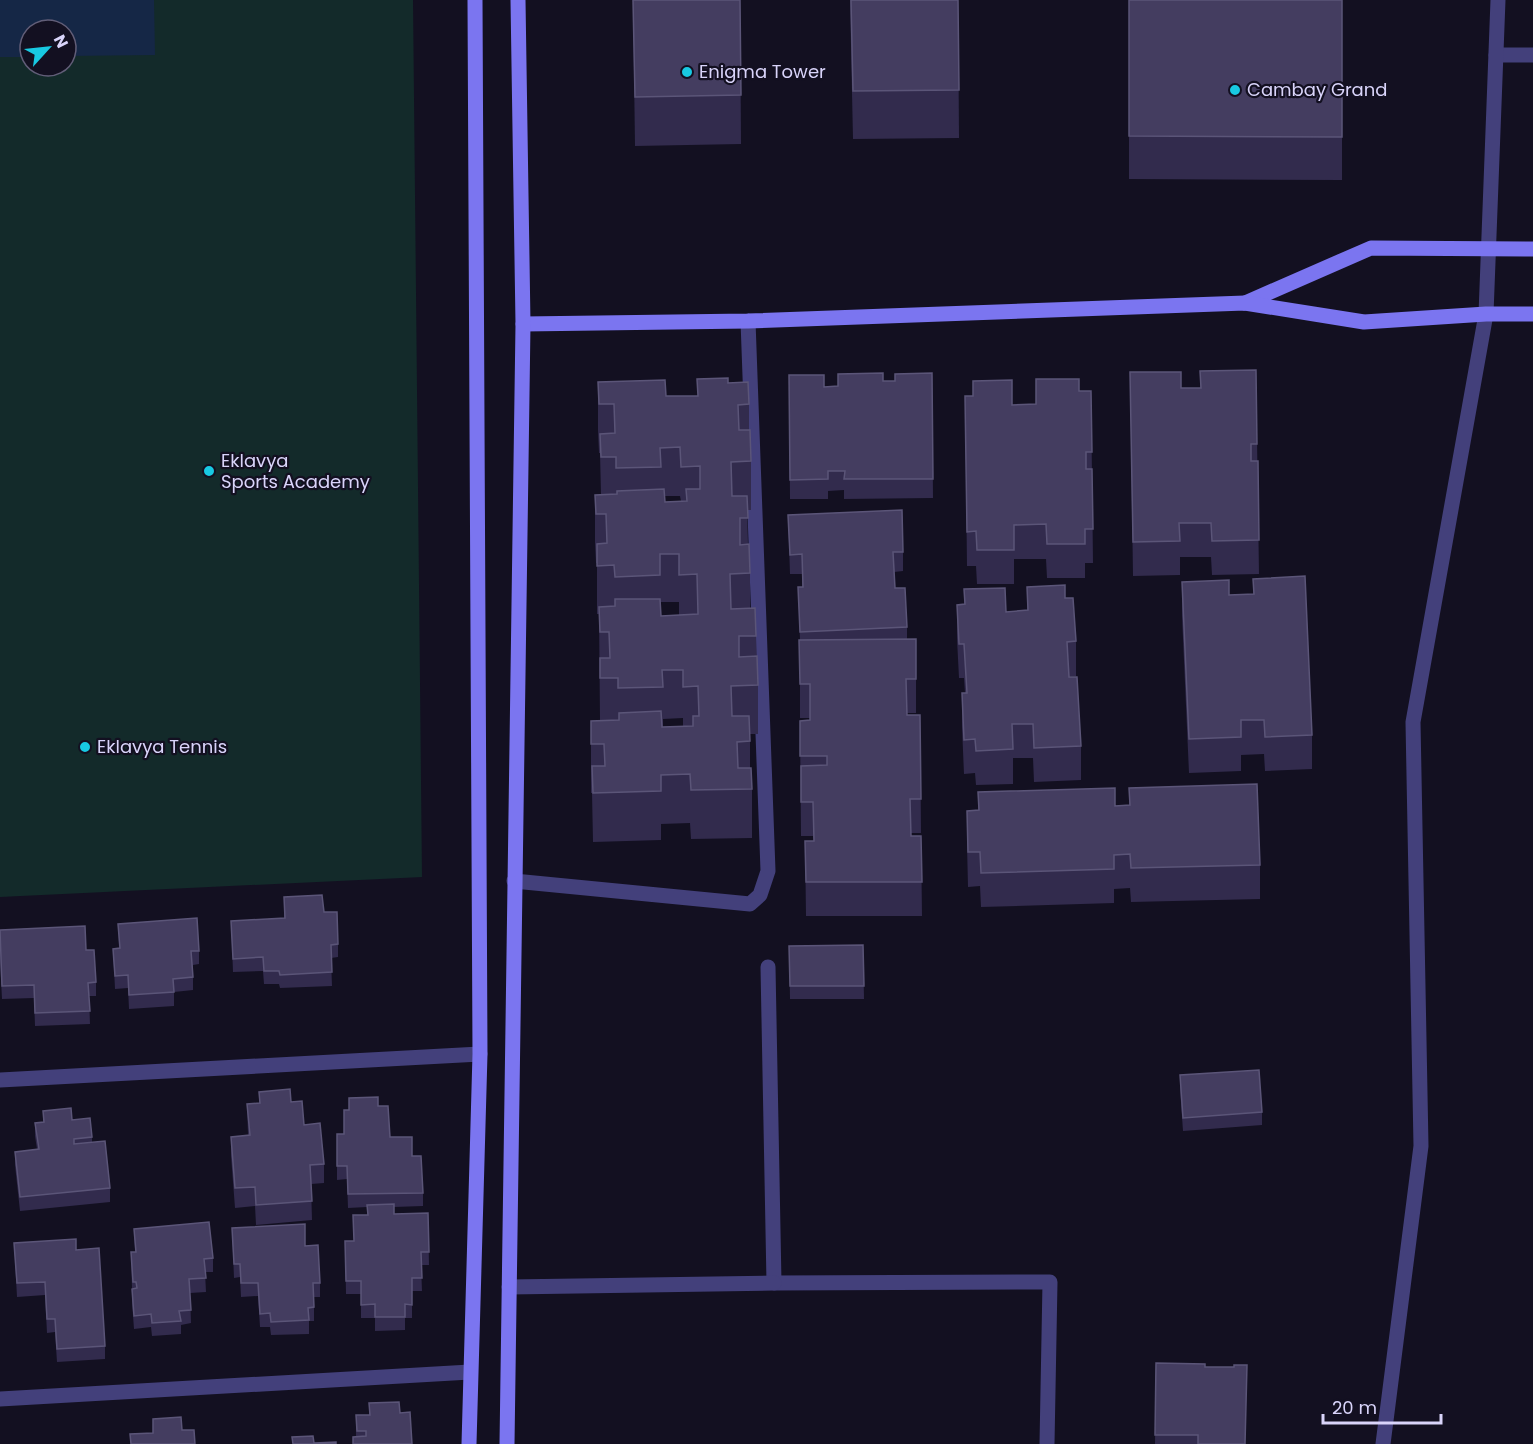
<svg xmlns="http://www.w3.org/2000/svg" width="1533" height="1444" font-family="Poppins,sans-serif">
<rect width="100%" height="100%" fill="#131021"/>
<!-- green -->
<path fill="#132a2a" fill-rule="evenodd" d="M0,0H413L422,877L0,897ZM30,30H66V66H30Z"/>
<!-- water -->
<path fill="#152746" d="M0,0H154L155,55L66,56V30H30V57H0Z"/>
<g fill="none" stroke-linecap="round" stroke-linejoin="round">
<!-- lane -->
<path stroke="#43407b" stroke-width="15" d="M514,881L750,904L760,895L768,871L748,321"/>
<!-- street -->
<g stroke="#43407b" stroke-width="15">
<path d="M1496,55H1533"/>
<path d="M768,967L774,1283L1050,1282L1047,1444"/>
<path d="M0,1080L480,1054"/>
<path d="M509,1287L774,1283"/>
<path d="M0,1399L470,1372"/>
<path d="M1383,1444L1421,1146L1413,722L1486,314L1498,0"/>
</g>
<!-- secondary -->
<g stroke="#7b75f0" stroke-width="15">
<path d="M1245,303L1371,248L1533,249"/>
<path d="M523,324L748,321L1245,303L1364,322L1486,314H1533"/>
<path d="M469,1444L480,1054L475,0"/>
<path d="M507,1444L523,324L518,0"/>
</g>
</g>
<!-- wall -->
<g fill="#322b4d" fill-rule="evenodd">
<path d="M633,0H740L741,144L635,146Z"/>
<path d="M850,0H958L959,138L853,139Z"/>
<path d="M1129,0H1342V180L1129,179Z"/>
<path d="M1256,370L1259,574L1212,575L1211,557H1180V575L1133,576L1130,372L1181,388H1200V371Z"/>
<path d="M932,373L933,498L844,499V490L828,491V499H790L789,375L824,387L838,386L883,381H895Z"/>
<path d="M1036,379L1079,391H1091L1093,563H1085V578H1047L1046,559H1014V584H977L976,566H967L965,396L1012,405L1036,404Z"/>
<path d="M598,382L666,396H697L728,383L749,404V430L751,461V510H747L748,544L750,573V609L756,636L758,685V734H750V768L752,789V838L691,839L690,823L661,824V840L593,842L592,793H591V721L600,720L599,614H597V563H596L595,543V495H601L600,453H599L598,430ZM665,496H680L681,501L665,502ZM660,602H679V615L661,616ZM683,718V726L663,727V719Z"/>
<path d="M788,515L903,552V571L894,572L895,588L907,627V639H916V713H907V715H920L921,833H911V836H921L922,916H806L805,841H814L813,836H801L800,721L810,720V718H800V640L798,587H802V574H790Z"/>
<path d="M1253,579L1312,735V769L1265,771L1264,754L1241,755V771L1189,773L1182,616V582L1229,595L1253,594Z"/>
<path d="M1027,587L1065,598L1076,641V676H1069L1081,746V780L1034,782L1033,758H1013V784L976,785L975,773L964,774L962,727V693H965L964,678H959L957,639V605L964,604V589L1006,612L1027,610Z"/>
<path d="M1129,788L1260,865V899L1131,902L1130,888L1114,889V903L981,907L980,886L968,887L967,845V811L978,810V792L1115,806L1129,805Z"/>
<path d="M284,897L324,912L338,944V957L331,958L332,986L280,988L279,984H264L263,971L233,972L231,921L284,918Z"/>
<path d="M118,924L199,951V964L193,965V990L174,992V1006L129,1009L128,988L115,989L113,949L119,948Z"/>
<path d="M0,930L86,950L96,982V996H89L90,1024L35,1026L34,998L2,999L0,961Z"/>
<path d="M863,945L864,999H790L789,946Z"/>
<path d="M1180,1075L1262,1112V1125L1183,1131L1180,1089Z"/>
<path d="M259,1092L291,1102L304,1125L324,1164V1183L311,1184L312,1220L256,1225L255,1206L235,1208L231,1156V1137L248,1135L247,1104L259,1103Z"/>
<path d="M378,1106L390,1137L412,1156L423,1193V1206L394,1207V1214L428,1213L429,1265H421L422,1291H412V1318H405V1330L375,1331V1318H361V1294H346L345,1241H354L353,1215H367V1207L348,1208L347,1179L337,1180V1134H344Z"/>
<path d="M43,1111L72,1120L92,1137V1143L110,1188V1202L20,1211L15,1165V1152L37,1149L35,1136V1123L43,1122Z"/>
<path d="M232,1228L305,1246L320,1283V1297H314V1321H309V1334L271,1335L270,1327H260L258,1296L241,1297L240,1277L234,1278Z"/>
<path d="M134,1229L213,1258V1272H205L206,1292L190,1293L191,1323L181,1325V1334L152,1336L151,1327L134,1329L132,1302V1289L131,1252H135Z"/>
<path d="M14,1243L76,1250L105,1346V1359L57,1362L55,1332L47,1333L45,1295L17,1297Z"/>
<path d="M1156,1363L1205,1367L1246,1444H1155Z"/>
<path d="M369,1403L400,1413L412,1444L356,1436V1415H369Z"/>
</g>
<!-- building -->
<g fill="#443d60" stroke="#5b5578" stroke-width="1.5">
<path d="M633,0H740L741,95L635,97Z"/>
<path d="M851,0H958L959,90L853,91Z"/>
<path d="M1129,0H1342V137L1129,136Z"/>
<path d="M1256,370L1257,444H1251V461H1258L1259,540L1212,541L1211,523H1179L1180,541L1133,542L1130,372H1181V388H1201L1200,371Z"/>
<path d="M883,373V381H895V374L932,373L933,479H844L845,471H828V479L790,480L789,375H824V387L838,386V374Z"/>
<path d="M728,378V383L748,382L749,404L738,405L739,430H750L751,461L731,462L732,496H747L748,518H740V545L749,544L750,573L730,574L731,609L755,608L756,636H739V657L757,656L758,685L731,686L732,716H749L750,741L737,742L738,768H751L752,789L691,790L690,774L661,775V791L593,793L592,766H605L604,744H591V721L619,720V713L661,711L662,727L693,726V716H699L698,686L683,687V670H662L663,687L618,688V678H600V658H610L609,632H600L599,607L615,606V599H660L661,616L698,614L697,574L679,575V554H660V575L615,577L614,565L597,566V544L607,543L606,514H596L595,495L617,494V491L664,489L665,502L687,501L686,489H700V466L681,467L680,447L660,448L661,467L616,468V457H601L600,434L615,433L614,404H599L598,382L665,380L666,396H698L697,379Z"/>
<path d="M1036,379H1079V391H1091L1092,452H1086V469H1092L1093,529H1085V544H1047L1046,524L1014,525V550H977L976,531L967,532L965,396H973V381L1012,380V405L1036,404Z"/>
<path d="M902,510L903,552H893L895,588H905L907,627L800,632L798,587H803L802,554L790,555L788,515Z"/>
<path d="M1305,576L1312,735L1265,737L1264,720H1241V737L1189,739L1182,582L1229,580V595L1254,594L1253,579Z"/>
<path d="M1065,585V598H1073L1076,641L1067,642L1069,677H1077L1081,746L1034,748L1033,724H1012L1013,749L976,751L975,739L964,740L962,693H967L964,644H959L957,605L965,604L964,589L1005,588L1006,612L1028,610L1027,587Z"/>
<path d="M916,639V679H906L907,715H920L921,799H910L911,836H921L922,882H806L805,841H814L813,802H801V766L827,765V756H800V721L810,720V684H800L799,640Z"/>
<path d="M1257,784L1260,865L1131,868L1130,854L1114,855V869L981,873L980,852H968L967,811L979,810L978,792L1115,788V806L1130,805L1129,788Z"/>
<path d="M322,895L324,912H337L338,944L331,945L332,972L280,975L279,971H264L263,957L233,959L231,921L285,918L284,897Z"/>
<path d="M197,918L199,951H191L193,977L173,979L174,992L129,995L128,975L115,976L113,949L120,948L118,924Z"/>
<path d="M85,926L86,950H94L96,982L88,983L90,1011L35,1013L34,985L2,986L0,930Z"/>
<path d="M863,945L864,986H790L789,946Z"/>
<path d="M1259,1070L1262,1112L1183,1118L1180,1075Z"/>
<path d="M290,1089L291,1102L302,1101L304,1125L320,1123L324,1164L310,1165L312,1201L256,1205L255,1187L235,1188L231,1137L250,1135L247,1104L260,1103L259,1092Z"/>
<path d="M378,1097V1106H388L390,1137H412V1156H421L423,1193L348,1194L347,1166H337V1134H344V1110H349V1098Z"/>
<path d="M71,1108L72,1120L90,1118L92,1137L74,1139V1144L105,1141L110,1188L20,1197L15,1152L39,1149L35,1123L44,1122L43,1111Z"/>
<path d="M394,1204V1214L428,1213L429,1252H421L422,1278H412V1305L405,1304V1317H375V1304L361,1305V1281H346L345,1241H354L353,1215H368L367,1205Z"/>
<path d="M209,1222L213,1258L204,1259L206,1278L189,1279L191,1310L179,1311L181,1321L152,1323L151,1314L134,1316L132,1289L137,1288L136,1282H133L131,1252H136L134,1229Z"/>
<path d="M305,1224V1246L318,1245L320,1283H313L314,1307L308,1308L309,1320L271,1322L270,1313L260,1314L258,1283H241L240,1264H234L232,1228Z"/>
<path d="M76,1239V1250L99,1248L105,1346L57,1349L55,1319H47L45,1282L17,1283L14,1243Z"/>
<path d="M1156,1363L1205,1364V1367H1234V1365H1247L1245,1444H1198V1435H1155Z"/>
<path d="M399,1402L400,1413L410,1412L412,1444H353V1437L366,1436V1431H357L356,1415H370L369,1403Z"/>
<path d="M181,1417L182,1430H194L195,1444H131L130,1434L153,1433V1419Z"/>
<path d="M313,1436L314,1443L336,1442V1444H293L292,1437Z"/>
</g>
<!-- markers -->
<g fill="#18c9e2" stroke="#131021" stroke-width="2">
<circle cx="687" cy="72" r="6"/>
<circle cx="1235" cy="90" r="6"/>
<circle cx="209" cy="471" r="6"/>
<circle cx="85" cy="747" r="6"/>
</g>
<g text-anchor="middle" stroke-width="4.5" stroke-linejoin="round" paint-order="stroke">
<!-- poi labels -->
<g font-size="18" fill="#d9d4fa" stroke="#131021" text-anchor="start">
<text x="699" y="78">Enigma Tower</text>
<text x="1247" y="96">Cambay Grand</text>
<text x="221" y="467">Eklavya<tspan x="221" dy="21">Sports Academy</tspan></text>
<text x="97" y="753">Eklavya Tennis</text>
</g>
</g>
<!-- north arrow -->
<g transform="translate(48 48) rotate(63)"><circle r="28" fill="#131021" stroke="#625e78" stroke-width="1.5"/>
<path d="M0-4.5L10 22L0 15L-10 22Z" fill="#18c9e2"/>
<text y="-9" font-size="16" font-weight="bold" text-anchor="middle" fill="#d9d4fa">N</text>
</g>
<!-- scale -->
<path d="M1323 1414v9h118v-9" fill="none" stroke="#d9d4fa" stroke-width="3"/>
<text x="1332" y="1414" font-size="18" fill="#d9d4fa" stroke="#131021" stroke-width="4.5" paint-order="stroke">20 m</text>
</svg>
